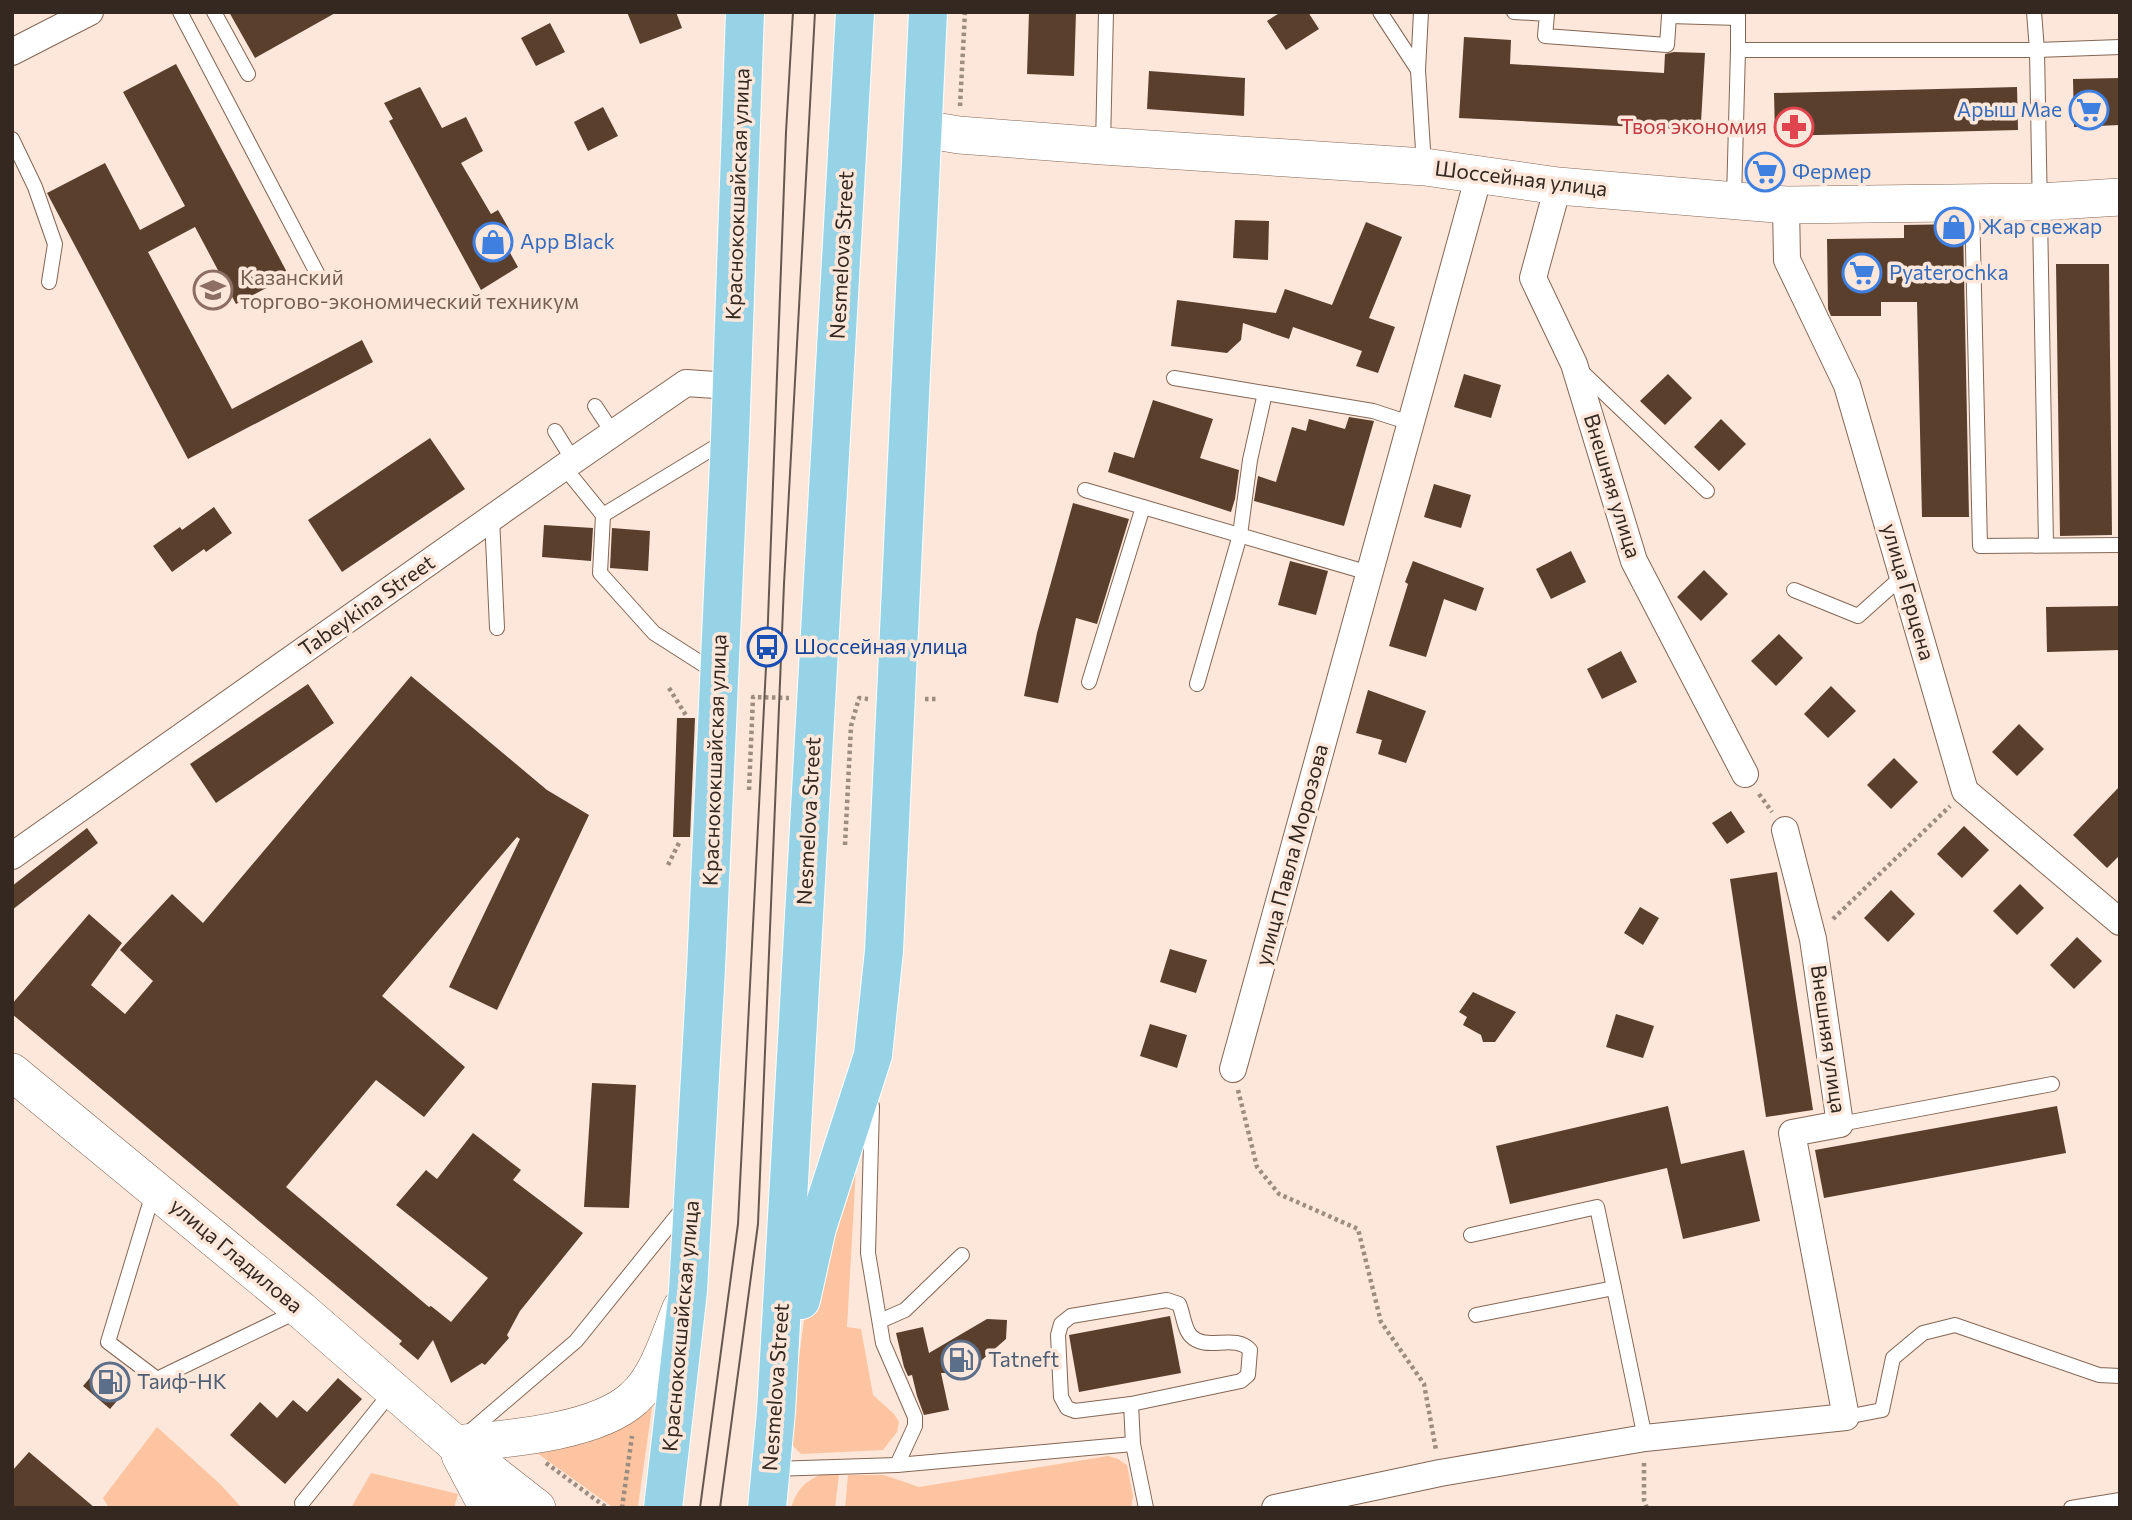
<svg xmlns="http://www.w3.org/2000/svg" width="2132" height="1520" font-family="Commissioner,sans-serif">
<rect width="100%" height="100%" fill="#fce7da"/>
<!-- green -->
<g fill="#fcc4a0">
<path d="M857,1150L847,1327L861,1329L873,1395L894,1414L899,1422L897,1432L883,1450L801,1454L793,1446L788,1438L807,1299Z"/>
<path d="M645,1398L652,1408L638,1506H611L537,1453Z"/>
<path d="M157,1427L220,1484L242,1508H109L103,1498Z"/>
<path d="M1108,1456L1118,1459L1127,1465L1133,1496L1131,1508H845L848,1475H884L919,1487Z"/>
<path d="M371,1473L458,1494L454,1508H351Z"/>
<path d="M824,1473L839,1474L835,1508H791C797,1488 806,1481 824,1473Z"/>
</g>
<!-- building -->
<g fill="#5a3f2d">
<path d="M229,12H337L255,58Z"/>
<path d="M627,12H676L682,28L640,44Z"/>
<path d="M1029,12H1076L1074,76L1027,74Z"/>
<path d="M1281,12H1308L1319,29L1286,50L1267,21Z"/>
<path d="M550,23L565,52L536,66L521,38Z"/>
<path d="M1464,37L1511,40L1510,64L1664,73L1665,54L1674,52L1705,53L1701,122L1698,121V130L1459,118Z"/>
<path d="M176,64L289,276L236,304L195,227L148,252L232,409L362,340L373,362L188,459L47,193L105,163L140,230L185,206L123,92Z"/>
<path d="M1149,71L1245,78L1244,116L1147,109Z"/>
<path d="M2120,78V125L2074,127L2073,79Z"/>
<path d="M420,87L442,128L466,117L483,151L461,163L491,214L498,210L509,229L500,235L518,267L481,290L389,121L393,119L384,103Z"/>
<path d="M2017,87L2018,130L1775,136L1774,93Z"/>
<path d="M603,107L618,136L588,151L574,122Z"/>
<path d="M1235,220L1269,221L1268,260L1233,258Z"/>
<path d="M1366,222L1402,237L1369,318L1395,327L1378,373L1356,366L1362,351L1293,327L1289,339L1243,323L1241,340L1227,353L1171,346L1177,300L1276,313L1285,289L1332,305Z"/>
<path d="M1963,224L1969,517H1922L1917,302H1881V316H1831L1828,309L1827,239L1904,238V225Z"/>
<path d="M2056,264H2109L2112,535L2060,536Z"/>
<path d="M1464,374L1501,385L1491,418L1454,407Z"/>
<path d="M1668,374L1692,398L1665,425L1640,401Z"/>
<path d="M1153,400L1213,419L1200,458L1239,470L1235,499L1231,512L1108,472L1114,452L1134,458Z"/>
<path d="M1349,417L1374,421L1344,526L1254,501L1258,476L1276,482L1292,427L1306,431L1309,419L1345,429Z"/>
<path d="M1721,419L1746,444L1719,471L1694,447Z"/>
<path d="M430,438L465,489L342,572L308,520Z"/>
<path d="M1434,484L1471,495L1461,528L1424,517Z"/>
<path d="M1073,503L1129,519L1097,624L1076,618L1058,703L1024,696L1037,633Z"/>
<path d="M214,507L232,533L206,552L204,549L172,572L153,546L180,527L182,530Z"/>
<path d="M544,525L593,528L591,561L542,557Z"/>
<path d="M612,528L650,531L648,571L610,568Z"/>
<path d="M1571,551L1586,582L1551,599L1536,569Z"/>
<path d="M1290,561L1328,571L1316,615L1278,605Z"/>
<path d="M1413,561L1484,588L1476,611L1444,599L1426,657L1389,646L1408,584L1405,582Z"/>
<path d="M1704,570L1728,594L1701,621L1677,597Z"/>
<path d="M2120,606V650L2047,652L2046,607Z"/>
<path d="M1779,634L1803,658L1776,686L1751,661Z"/>
<path d="M1621,651L1637,682L1602,699L1587,669Z"/>
<path d="M411,676L547,790L589,815L497,1010L449,987L520,839L517,837L382,996L465,1067L424,1117L376,1080L286,1187L429,1307L431,1306L451,1322L488,1278L396,1205L426,1170L437,1179L473,1133L521,1170L513,1180L583,1233L520,1311L507,1335L509,1338L485,1365L482,1363L451,1383L433,1340L418,1360L399,1344L402,1341L12,1014V1004L89,914L122,943L91,985L125,1014L153,981L120,950L172,894L203,923Z"/>
<path d="M308,684L334,723L216,803L190,764Z"/>
<path d="M1831,686L1856,711L1828,738L1804,714Z"/>
<path d="M1368,690L1426,711L1406,763L1378,754L1382,740L1356,733Z"/>
<path d="M677,718H695L690,837H673Z"/>
<path d="M2019,724L2044,749L2017,776L1992,752Z"/>
<path d="M1894,758L1918,782L1891,809L1867,785Z"/>
<path d="M2120,786V855L2107,868L2073,835Z"/>
<path d="M1731,811L1745,832L1727,844L1712,823Z"/>
<path d="M1964,826L1989,850L1962,878L1937,854Z"/>
<path d="M87,828L98,843L12,910V886Z"/>
<path d="M1777,872L1813,1110L1766,1117L1730,879Z"/>
<path d="M2020,884L2044,908L2017,935L1993,911Z"/>
<path d="M1891,890L1915,914L1888,942L1864,918Z"/>
<path d="M1640,907L1659,918L1643,945L1624,933Z"/>
<path d="M2077,937L2102,961L2074,989L2050,965Z"/>
<path d="M1170,949L1207,960L1196,993L1160,982Z"/>
<path d="M1473,992L1516,1012L1495,1042H1483L1481,1035L1463,1025L1467,1017L1459,1012Z"/>
<path d="M1616,1014L1654,1026L1643,1058L1606,1047Z"/>
<path d="M1150,1024L1187,1035L1177,1068L1140,1056Z"/>
<path d="M592,1083L636,1085L629,1208L584,1207Z"/>
<path d="M1668,1106L1681,1164L1744,1150L1760,1221L1683,1239L1667,1168L1510,1204L1496,1146Z"/>
<path d="M2057,1106L2066,1153L1824,1198L1815,1150Z"/>
<path d="M1170,1316L1181,1373L1079,1392L1069,1335Z"/>
<path d="M987,1319L1007,1320L1006,1339L967,1373H941L949,1410L924,1415L917,1396L912,1375L908,1376L904,1367L896,1333L923,1327L929,1353Z"/>
<path d="M101,1365L128,1388L110,1409L83,1386Z"/>
<path d="M338,1378L362,1399L285,1484L230,1435L260,1402L277,1418L293,1400L307,1412Z"/>
<path d="M29,1452L95,1508H12V1471Z"/>
</g>
<g fill="none" stroke-linecap="round" stroke-linejoin="round">
<defs>
<g id="lane">
<path d="M180,12L317,273"/>
<path d="M214,12L248,74"/>
<path d="M1380,12L1418,70L1424,166"/>
<path d="M1514,12L1547,14L1545,36L1667,45L1669,16L1738,18"/>
<path d="M2034,12L2037,50L2046,545"/>
<path d="M1738,50V12"/>
<path d="M1418,70L1421,12"/>
<path d="M12,139L35,187L55,244L49,282"/>
<path d="M1103,145L1106,12"/>
<path d="M1734,199L1738,50H2037L2120,47"/>
<path d="M1972,205L1980,546L2120,545"/>
<path d="M1580,370L1707,491"/>
<path d="M1174,378L1373,411L1410,423"/>
<path d="M595,406L613,433"/>
<path d="M555,431L573,460"/>
<path d="M564,467L603,515"/>
<path d="M1085,490L1369,573"/>
<path d="M492,517L497,628"/>
<path d="M1794,590L1858,616L1904,575"/>
<path d="M715,672L654,633L600,573L603,515L725,441"/>
<path d="M1089,682L1143,507"/>
<path d="M1197,684L1240,535L1250,460L1265,393"/>
<path d="M872,1106L868,1253L883,1343L915,1417V1426L897,1465L1133,1444"/>
<path d="M1840,1124L2052,1084"/>
<path d="M154,1190L108,1342L157,1379L300,1310"/>
<path d="M1471,1235L1597,1207L1614,1288"/>
<path d="M1476,1315L1614,1288L1645,1438"/>
<path d="M880,1321L905,1310L962,1255"/>
<path d="M1131,1404L1241,1381L1248,1375L1250,1350C1235,1333 1206,1352 1191,1336C1184,1329 1183,1313 1179,1304L1167,1300L1071,1316L1061,1324L1058,1335L1061,1397L1067,1408L1075,1411L1131,1404L1133,1444L1146,1508"/>
<path d="M1846,1417L1882,1410L1893,1358L1923,1333L1955,1325L2099,1375L2120,1376"/>
<path d="M467,1434L576,1341L684,1207"/>
<path d="M772,1469L897,1465"/>
<path d="M302,1503L393,1390"/>
<path d="M2071,1508L2120,1500"/>
</g>
<g id="street">
<path d="M12,52L90,12"/>
<path d="M1558,186L1533,278L1574,364L1634,561L1745,774"/>
<path d="M1786,205L1787,260L1847,385L1965,791L2120,922"/>
<path d="M12,856L564,467L686,383L730,386"/>
<path d="M1233,1069L1479,175"/>
<path d="M1275,1508L1440,1473L1645,1438L1846,1417L1792,1133L1840,1124L1813,939L1785,830"/>
</g>
<g id="secondary">
<path d="M923,129L959,135L1103,146L1425,167L1558,186L1786,205L2039,202L2120,197"/>
<path d="M12,1072L301,1310L455,1444L537,1508"/>
<path d="M455,1444C505,1439 596,1433 634,1398C658,1377 669,1337 681,1308"/>
<path d="M460,1455L488,1508"/>
</g>
<g id="primary">
<path d="M801,1300L817,1228L873,1055L884,951L928,12"/>
<path d="M663,1508L688,1291L706,969L730,438L745,12"/>
<path d="M767,1508L776,1412L855,12"/>
</g>
</defs>
<!-- lane casing -->
<use href="#lane" stroke="#846654" stroke-width="16"/>
<!-- street casing -->
<use href="#street" stroke="#846654" stroke-width="28"/>
<!-- secondary casing -->
<use href="#secondary" stroke="#846654" stroke-width="38"/>
<!-- primary casing -->
<use href="#primary" stroke="#fff" stroke-width="40"/>
<!-- path -->
<g stroke="#9d8c81" stroke-width="4.5" stroke-dasharray="3.5 3.5" stroke-linecap="butt">
<path d="M960,106L965,12"/>
<path d="M669,688L687,717"/>
<path d="M925,699H936"/>
<path d="M749,790L753,697L789,698"/>
<path d="M1759,794L1772,812"/>
<path d="M845,845L851,726L859,698L868,699"/>
<path d="M668,865L680,841"/>
<path d="M1833,919L1950,806"/>
<path d="M1238,1090L1257,1167L1279,1194L1358,1229L1381,1322L1424,1384L1436,1450"/>
<path d="M546,1463L607,1508"/>
<path d="M1644,1463V1500L1647,1508"/>
<path d="M622,1508L632,1436"/>
</g>
<!-- lane -->
<use href="#lane" stroke="#fff" stroke-width="14"/>
<!-- street -->
<use href="#street" stroke="#fff" stroke-width="26"/>
<!-- secondary -->
<use href="#secondary" stroke="#fff" stroke-width="37"/>
<!-- primary -->
<use href="#primary" stroke="#97d3e6" stroke-width="38"/>
<!-- tram -->
<g stroke="#66584e" stroke-width="2">
<path d="M700,1508L738,1224L767,647L786,132L793,12"/>
<path d="M720,1508L758,1224L784,584L815,12"/>
</g>
</g>
<!-- icons -->
<defs>
<symbol id="supermarket-ring" viewBox="-11 -11 22 22"><circle r="9.5" fill="#fce7da" stroke="#3f7fe0" stroke-width="1.5"/><path d="M-6-5.5h2.5l.6 2H6L4.5 2H-2.5L-4.4-4H-6ZM-1.5 3.2a1.3 1.3 0 1 0 .1 0ZM3 3.2a1.3 1.3 0 1 0 .1 0Z" fill="#3f7fe0"/></symbol>
<symbol id="pharmacy-ring" viewBox="-11 -11 22 22"><circle r="9.5" fill="#fce7da" stroke="#e0444e" stroke-width="1.5"/><path d="M-2-6h4v4h4v4h-4v4h-4v-4h-4v-4h4Z" fill="#e0444e"/></symbol>
<symbol id="shop-ring" viewBox="-11 -11 22 22"><circle r="9.5" fill="#fce7da" stroke="#3f7fe0" stroke-width="1.5"/><path d="M-5-2.5h2.3a2.7 3.5 0 0 1 5.4 0H5L5.5 6h-11ZM-1.5-2.5h3a1.5 2.3 0 0 0-3 0Z" fill="#3f7fe0"/></symbol>
<symbol id="university-ring" viewBox="-11 -11 22 22"><circle r="9.5" fill="#fce7da" stroke="#8d6e63" stroke-width="1.5"/><path d="M0-5L7-2L0 1L-7-2ZM-4 1L0 2.5L4 1V4Q0 6-4 4Z" fill="#8d6e63"/></symbol>
<symbol id="bus-ring" viewBox="-11 -11 22 22"><circle r="9.5" fill="#fce7da" stroke="#1a4fb4" stroke-width="1.5"/><path d="M-5-6H5V4H4V6H2V4H-2V6H-4V4H-5ZM-3.5-4V0h7V-4ZM-3.5 1.2v1.5H-2V1.2ZM2 1.2v1.5H3.5V1.2Z" fill="#1a4fb4"/></symbol>
<symbol id="fuel-ring" viewBox="-11 -11 22 22"><circle r="9.5" fill="#fce7da" stroke="#5c6f8a" stroke-width="1.5"/><path d="M-5.5-6h7V0h2V4h1.3V-2.5L3-4.5l.8-.8L6-3V5H2.5V1h-1V6h-7ZM-4.2-4.7v3.2H.2V-4.7Z" fill="#5c6f8a"/></symbol>
</defs>
<g fill-rule="evenodd">
<use href="#supermarket-ring" x="2067" y="88" width="44" height="44"/>
<use href="#pharmacy-ring" x="1772" y="105" width="44" height="44"/>
<use href="#supermarket-ring" x="1743" y="150" width="44" height="44"/>
<use href="#shop-ring" x="1932" y="205" width="44" height="44"/>
<use href="#shop-ring" x="471" y="220" width="44" height="44"/>
<use href="#supermarket-ring" x="1840" y="251" width="44" height="44"/>
<use href="#university-ring" x="191" y="268" width="44" height="44"/>
<use href="#bus-ring" x="745" y="625" width="44" height="44"/>
<use href="#fuel-ring" x="939" y="1338" width="44" height="44"/>
<use href="#fuel-ring" x="88" y="1360" width="44" height="44"/>
</g>
<g text-anchor="middle" stroke-width="7" stroke-linejoin="round" paint-order="stroke">
<!-- shop labels -->
<g font-size="21" fill="#366cbe" stroke="#fce7da" text-anchor="start">
<text x="2062" y="117" text-anchor="end">Арыш Мае</text>
<text x="1792" y="179">Фермер</text>
<text x="1981" y="234">Жар свежар</text>
<text x="520" y="249">App Black</text>
<text x="1889" y="280">Pyaterochka</text>
</g>
<!-- health labels -->
<g font-size="21" fill="#be3a42" stroke="#fce7da" text-anchor="end">
<text x="1767" y="134">Твоя экономия</text>
</g>
<!-- street labels -->
<g font-size="21" fill="#342820" stroke="#fce7da">
<text transform="translate(1521 179) rotate(7)" y="7">Шоссейная улица</text>
<text transform="translate(738 194) rotate(-88)" y="7">Краснококшайская улица</text>
<text transform="translate(842 255) rotate(-87)" y="7">Nesmelova Street</text>
<text transform="translate(1612 486) rotate(73)" y="7">Внешняя улица</text>
<text transform="translate(1908 592) rotate(74)" y="7">улица Герцена</text>
<text transform="translate(367 606) rotate(-35)" y="7">Tabeykina Street</text>
<text transform="translate(715 760) rotate(-88)" y="7">Краснококшайская улица</text>
<text transform="translate(809 821) rotate(-87)" y="7">Nesmelova Street</text>
<text transform="translate(1292 855) rotate(-75)" y="7">улица Павла Морозова</text>
<text transform="translate(1828 1039) rotate(82)" y="7">Внешняя улица</text>
<text transform="translate(236 1256) rotate(40)" y="7">улица Гладилова</text>
<text transform="translate(681 1326) rotate(-85)" y="7">Краснококшайская улица</text>
<text transform="translate(776 1387) rotate(-86)" y="7">Nesmelova Street</text>
</g>
<!-- education labels -->
<g font-size="21" fill="#785e54" stroke="#fce7da" text-anchor="start">
<text x="240" y="285">Казанский<tspan x="240" dy="24">торгово-экономический техникум</tspan></text>
</g>
<!-- transit labels -->
<g font-size="21" fill="#164399" stroke="#fce7da" text-anchor="start">
<text x="794" y="654">Шоссейная улица</text>
</g>
<!-- service labels -->
<g font-size="21" fill="#4e5e75" stroke="#fce7da" text-anchor="start">
<text x="988" y="1367">Tatneft</text>
<text x="137" y="1389">Таиф-НК</text>
</g>
</g>
<!-- border -->
<rect width="2132" height="1520" fill="none" stroke="#342820" stroke-width="28"/>
</svg>
